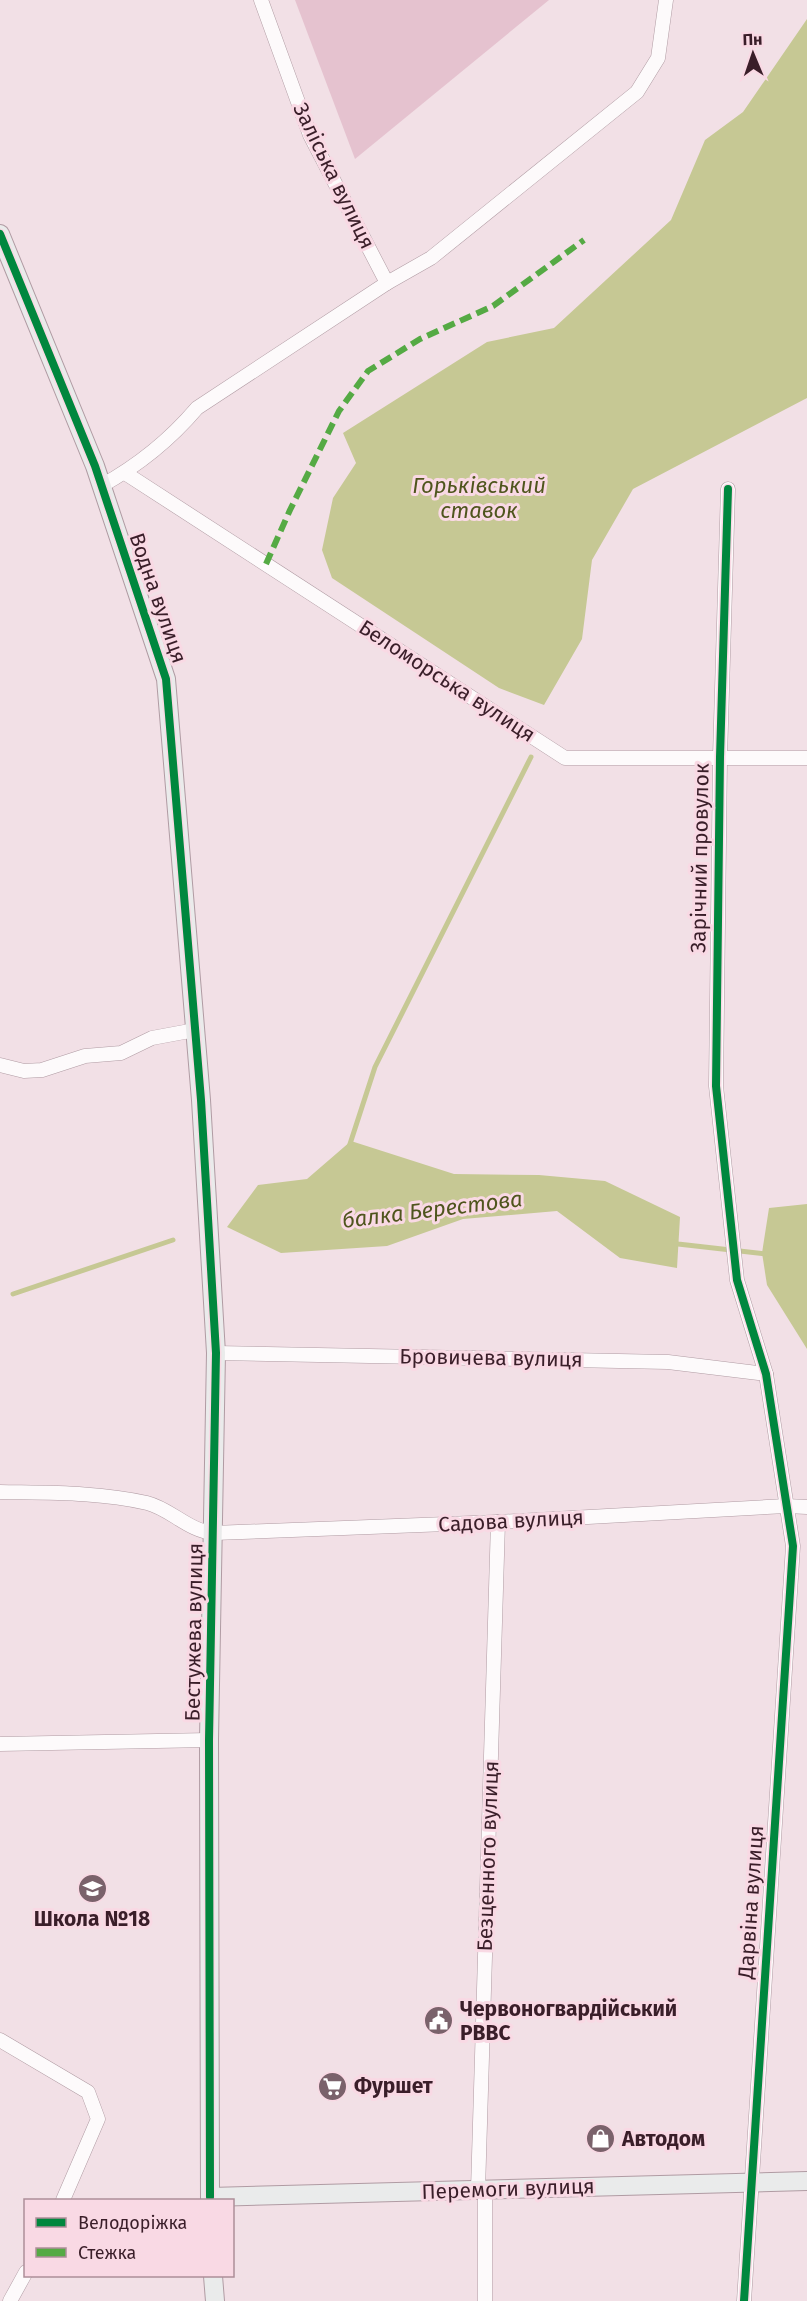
<svg xmlns="http://www.w3.org/2000/svg" width="807" height="2301" font-family="'Fira Sans',sans-serif">
<rect width="100%" height="100%" fill="#f2e0e6"/>
<!-- green -->
<path fill="#e5c2cf" d="M295,0H549L355,159Z"/>
<!-- water -->
<g fill="#c6c894">
<path d="M807,19V398L633,489L592,560L582,639L544,705L499,688L332,578L322,550L333,498L356,463L343,433L487,342L554,328L671,220L705,140L743,112Z"/>
<path d="M351,1141L454,1174L539,1175L605,1181L680,1217L677,1268L620,1258L557,1211L463,1219L387,1246L281,1253L227,1227L258,1185L307,1179Z"/>
<path d="M807,1204V1349L767,1285L762,1253L769,1208Z"/>
</g>
<g fill="none" stroke-linecap="round" stroke-linejoin="round">
<!-- stream -->
<g stroke="#c6c894" stroke-width="5">
<path d="M349,1147L375,1067L531,757"/>
<path d="M673,1242L678,1244L767,1254"/>
<path d="M13,1294L173,1240"/>
</g>
<defs>
<g id="street">
<path d="M261,0L310,135L387,283"/>
<path d="M125,473L565,758H807"/>
<path d="M101,486C139,465 169,441 197,408L387,283L431,258L637,92L658,58L666,0"/>
<path d="M728,489L720,757L716,1086L737,1280L766,1374L793,1546L744,2301"/>
<path d="M0,1065L24,1071L42,1070L85,1056L121,1053L152,1038L195,1030"/>
<path d="M216,1353L668,1362L766,1374"/>
<path d="M0,1492C49,1493 99,1492 147,1503C171,1509 188,1531 214,1533L498,1522L786,1506L807,1507"/>
<path d="M0,1744L209,1740"/>
<path d="M0,2040L88,2092L98,2119L63,2200"/>
<path d="M478,2190L498,1522"/>
<path d="M10,2301L26,2272"/>
<path d="M485,2301V2190"/>
</g>
<g id="secondary">
<path d="M0,234L95,466L166,679L201,1100L216,1353L209,1740L210,2200"/>
<path d="M210,2197L807,2181"/>
<path d="M213,2276L215,2301"/>
</g>
</defs>
<!-- street casing -->
<use href="#street" stroke="#b09ba3" stroke-width="15"/>
<!-- secondary casing -->
<use href="#secondary" stroke="#b09ba3" stroke-width="20"/>
<!-- street -->
<use href="#street" stroke="#fdfafb" stroke-width="14"/>
<!-- secondary -->
<use href="#secondary" stroke="#eaebeb" stroke-width="18"/>
<!-- quiet -->
<path stroke="#5a4" stroke-width="6" stroke-dasharray="12 6" stroke-linecap="butt" d="M266,564L290,510L339,411L368,371L420,339L493,306L584,240"/>
<defs>
<g id="cycleway">
<path d="M0,234L95,466L166,679L201,1100L216,1353L209,1740L210,2197"/>
<path d="M728,489L720,757L716,1086L737,1280L766,1374L793,1546L744,2301"/>
</g>
</defs>
<!-- cycleway casing -->
<use href="#cycleway" stroke="#f9d9e4" stroke-width="11"/>
<!-- cycleway -->
<use href="#cycleway" stroke="#00873e" stroke-width="8"/>
</g>
<!-- icons -->
<defs>
<symbol id="school-disc" viewBox="-11 -11 22 22"><circle r="9.5" fill="#7a626b" stroke="#f9d9e4"/><path d="M0-5L7-2L0 1L-7-2ZM-4 1L0 2.5L4 1V4Q0 6-4 4Z" fill="#fff"/></symbol>
<symbol id="civic-disc" viewBox="-11 -11 22 22"><circle r="9.5" fill="#7a626b" stroke="#f9d9e4"/><path d="M-.6-6.5H3V-4.5H.6V-3L4-1V1h2V6H-6V1h2V-1L-.6-3ZM-1.2 2.5V6h2.4V2.5Z" fill="#fff"/></symbol>
<symbol id="supermarket-disc" viewBox="-11 -11 22 22"><circle r="9.5" fill="#7a626b" stroke="#f9d9e4"/><path d="M-6-5.5h2.5l.6 2H6L4.5 2H-2.5L-4.4-4H-6ZM-1.5 3.2a1.3 1.3 0 1 0 .1 0ZM3 3.2a1.3 1.3 0 1 0 .1 0Z" fill="#fff"/></symbol>
<symbol id="shop-disc" viewBox="-11 -11 22 22"><circle r="9.5" fill="#7a626b" stroke="#f9d9e4"/><path d="M-5-2.5h2.3a2.7 3.5 0 0 1 5.4 0H5L5.5 6h-11ZM-1.5-2.5h3a1.5 2.3 0 0 0-3 0Z" fill="#fff"/></symbol>
</defs>
<g fill-rule="evenodd">
<use href="#school-disc" x="76" y="1872" width="33" height="33"/>
<use href="#civic-disc" x="422" y="2004" width="33" height="33"/>
<use href="#supermarket-disc" x="316" y="2070" width="33" height="33"/>
<use href="#shop-disc" x="584" y="2122" width="33" height="33"/>
</g>
<g text-anchor="middle" stroke-width="6" stroke-linejoin="round" paint-order="stroke">
<!-- street labels -->
<g font-size="21" fill="#3a1e29" stroke="#f9d9e4">
<text transform="translate(334 176) rotate(64)" y="7">Заліська вулиця</text>
<text transform="translate(158 598) rotate(71)" y="7">Водна вулиця</text>
<text transform="translate(447 681) rotate(33)" y="7">Беломорська вулиця</text>
<text transform="translate(700 858) rotate(-89)" y="7">Зарічний провулок</text>
<text transform="translate(491 1358) rotate(1)" y="7">Бровичева вулиця</text>
<text transform="translate(511 1521) rotate(-3)" y="7">Садова вулиця</text>
<text transform="translate(194 1632) rotate(-89)" y="7">Бестужева вулиця</text>
<text transform="translate(488 1856) rotate(-88)" y="7">Безценного вулиця</text>
<text transform="translate(751 1902) rotate(-86)" y="7">Дарвіна вулиця</text>
<text transform="translate(508 2189) rotate(-2)" y="7">Перемоги вулиця</text>
</g>
<!-- poi labels -->
<g font-size="21" font-weight="bold" fill="#3a1e29" stroke="#f9d9e4" text-anchor="start">
<text x="92" y="1926" text-anchor="middle">Школа №18</text>
<text x="460" y="2016">Червоногвардійський<tspan x="460" dy="24">РВВС</tspan></text>
<text x="354" y="2093">Фуршет</text>
<text x="622" y="2146">Автодом</text>
</g>
<!-- water labels -->
<g font-size="22" font-style="italic" fill="#4f551d" stroke="#f9d9e4">
<text x="479" y="493">Горьківський<tspan x="479" dy="25">ставок</tspan></text>
<text transform="translate(432 1209) rotate(-7)" y="8">балка Берестова</text>
</g>
</g>
<!-- legend -->
<rect x="24" y="2199" width="210" height="78" fill="#f9d9e4" stroke="#ad8e99" stroke-width="1.5"/>
<rect x="36" y="2218" width="30" height="9" fill="#00873e" stroke="#ad8e99" stroke-width="1.5"/>
<text x="78" y="2229" font-size="18" fill="#3a1e29">Велодоріжка</text>
<rect x="36" y="2248" width="30" height="9" fill="#55aa44" stroke="#ad8e99" stroke-width="1.5"/>
<text x="78" y="2259" font-size="18" fill="#3a1e29">Стежка</text>
<!-- north arrow -->
<g transform="translate(753 54) rotate(358)" stroke="#f9d9e4" stroke-width="4.5" paint-order="stroke">
<path d="M0-4.5L10 22L0 15L-10 22Z" fill="#3a1e29"/>
<text y="-9" font-size="16" font-weight="bold" text-anchor="middle" fill="#3a1e29">Пн</text>
</g>
</svg>
